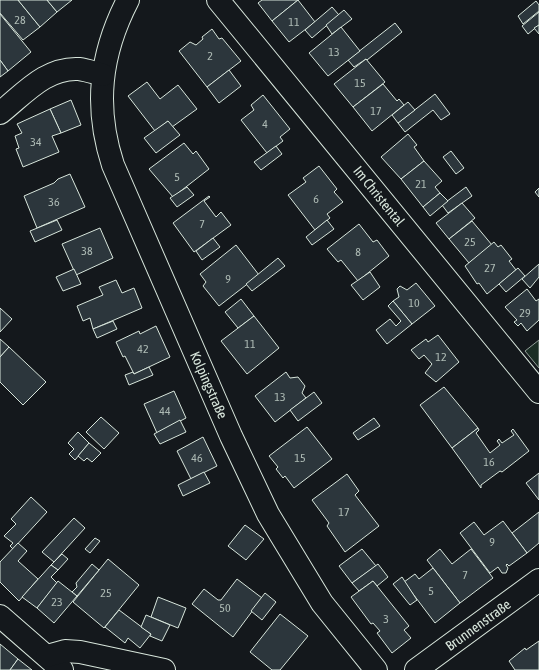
<svg xmlns="http://www.w3.org/2000/svg" width="539" height="670" font-family="'Asap Condensed',sans-serif">
<rect width="100%" height="100%" fill="#14181c"/>
<!-- green -->
<path fill="#1a2d24" stroke="#939e99" d="M539,340V368L525,351Z"/>
<!-- building -->
<g fill="#2c363c" stroke="#d8e6dc">
<path d="M0,0H18L40,27L23,40L0,13Z"/>
<path d="M18,0H47L57,12L40,27Z"/>
<path d="M47,0H72L57,12Z"/>
<path d="M262,0H298L272,21L258,3Z"/>
<path d="M298,0L315,22L289,42L272,21Z"/>
<path d="M536,1L539,5V11L523,24L518,16Z"/>
<path d="M332,7L339,15L312,38L305,30Z"/>
<path d="M344,10L352,19L332,34L326,25Z"/>
<path d="M539,12V25L528,34L522,26Z"/>
<path d="M0,14L31,52L8,71L0,60Z"/>
<path d="M395,23L402,32L367,60L366,59L354,67L348,60Z"/>
<path d="M539,25V34L534,28Z"/>
<path d="M341,27L360,51L328,76L309,53Z"/>
<path d="M212,29L219,39L222,38L241,61L207,87L179,51L190,42L196,45L203,39L202,37Z"/>
<path d="M366,59L385,82L353,107L334,84Z"/>
<path d="M0,60L8,71L0,77Z"/>
<path d="M229,70L241,86L219,103L207,87Z"/>
<path d="M147,82L160,99L178,85L197,109L172,127L168,121L155,131L128,96Z"/>
<path d="M383,84L397,101L399,99L404,105L372,131L353,107Z"/>
<path d="M435,94L450,114L441,120L433,110L405,132L398,123Z"/>
<path d="M263,95L290,129L280,137L283,141L267,153L241,120L254,110L251,105Z"/>
<path d="M71,100L81,125L61,133L50,109Z"/>
<path d="M408,102L415,110L398,123L392,115Z"/>
<path d="M50,109L61,133L52,136L59,152L23,167L16,149L19,148L15,136L22,133L17,124Z"/>
<path d="M168,121L180,135L156,153L144,138Z"/>
<path d="M408,134L417,145L414,147L424,161L401,179L381,157Z"/>
<path d="M184,143L193,154L196,151L209,169L173,197L149,169Z"/>
<path d="M276,146L282,154L261,170L254,162Z"/>
<path d="M451,151L464,168L456,174L443,157Z"/>
<path d="M424,161L442,181L435,187L440,193L423,207L401,179Z"/>
<path d="M319,166L337,189L334,192L343,202L327,214L330,218L315,230L288,195L306,182L303,178Z"/>
<path d="M70,174L85,207L37,228L24,196L54,183L58,179Z"/>
<path d="M187,187L194,195L177,207L170,198Z"/>
<path d="M466,187L472,196L448,213L442,205Z"/>
<path d="M539,188V197L535,192Z"/>
<path d="M440,193L448,201L430,216L423,207Z"/>
<path d="M209,196L210,197L204,201L216,217L221,212L231,225L194,252L173,223Z"/>
<path d="M462,203L475,218L449,239L436,223Z"/>
<path d="M57,220L62,230L35,242L30,231Z"/>
<path d="M327,220L334,229L312,245L306,237Z"/>
<path d="M472,221L492,245L469,263L449,239Z"/>
<path d="M359,224L373,242L377,240L389,256L358,281L341,260L338,262L327,249Z"/>
<path d="M100,228L113,258L76,275L62,244Z"/>
<path d="M213,238L220,247L202,260L196,251Z"/>
<path d="M494,242L498,247L501,245L512,259L509,261L516,270L487,294L479,283L477,284L465,266Z"/>
<path d="M236,245L259,275L219,306L203,286L206,282L200,274Z"/>
<path d="M278,258L285,266L252,291L246,284Z"/>
<path d="M539,264V277L530,288L522,279Z"/>
<path d="M518,268L525,276L506,292L499,284Z"/>
<path d="M74,269L81,284L63,291L56,277Z"/>
<path d="M370,272L380,287L363,300L351,285Z"/>
<path d="M116,280L122,293L134,288L142,308L93,329L90,318L83,321L77,306L103,295L99,287Z"/>
<path d="M416,283L435,306L412,324L393,301L399,297L397,289L400,286L407,290Z"/>
<path d="M527,289L536,301L539,299V320L527,331L521,323L518,326L514,322L517,320L505,307Z"/>
<path d="M241,299L254,316L238,328L225,312Z"/>
<path d="M393,301L412,324L387,344L376,330L390,319L396,326L401,321L388,306Z"/>
<path d="M0,308L12,319L0,332Z"/>
<path d="M254,316L279,348L247,374L221,341Z"/>
<path d="M113,321L117,329L97,338L93,329Z"/>
<path d="M156,326L170,357L134,374L125,356L123,357L116,342L139,331L140,334Z"/>
<path d="M438,335L459,362L436,382L425,373L432,364L424,355L419,359L411,350L426,339L428,342Z"/>
<path d="M0,339L9,347L0,357Z"/>
<path d="M9,347L46,382L23,405L0,382V357Z"/>
<path d="M149,367L153,375L129,385L125,375L133,372L134,374Z"/>
<path d="M286,372L290,378L298,377L305,386L302,393L306,398L275,422L255,396Z"/>
<path d="M444,387L478,428L452,448L420,405Z"/>
<path d="M174,391L186,418L157,433L144,404Z"/>
<path d="M314,392L322,403L298,421L290,410Z"/>
<path d="M101,417L119,433L104,449L86,432Z"/>
<path d="M374,418L380,426L358,440L353,433Z"/>
<path d="M180,420L186,432L160,444L154,434Z"/>
<path d="M307,427L332,459L294,488L285,476L283,478L276,469L278,467L269,456Z"/>
<path d="M478,428L479,430L476,433L490,453L500,445L497,441L499,439L502,443L514,435L511,431L513,429L529,451L502,472L500,471L481,485V488L452,448Z"/>
<path d="M78,432L89,443L75,460L69,454L74,449L68,443Z"/>
<path d="M203,437L217,466L191,479L177,451Z"/>
<path d="M89,443L101,453L92,462L87,458L84,461L78,456Z"/>
<path d="M204,472L210,483L183,496L178,485Z"/>
<path d="M539,473V500L526,483Z"/>
<path d="M347,474L359,491L355,495L379,526L345,552L327,526L329,523L312,500Z"/>
<path d="M31,497L47,512L13,549L10,546L13,543L4,536L16,524L11,519Z"/>
<path d="M539,512V543L527,553L512,533Z"/>
<path d="M74,518L85,528L54,562L42,552Z"/>
<path d="M503,521L527,553L509,566L507,564L506,565L508,568L506,573H502L498,567L490,573L460,533L474,522L484,535Z"/>
<path d="M245,525L264,539L246,560L228,546Z"/>
<path d="M95,538L100,541L90,553L85,549Z"/>
<path d="M18,543L27,551L18,561L38,579L19,601L0,582V562Z"/>
<path d="M362,549L376,566L352,583L339,566Z"/>
<path d="M440,549L452,564L471,549L493,578L460,603L427,560Z"/>
<path d="M62,554L68,559L58,570L51,565Z"/>
<path d="M108,559L139,585L104,628L73,602Z"/>
<path d="M92,564L99,570L77,596L72,592L77,587L76,583Z"/>
<path d="M378,564L388,577L377,586L373,581L359,591L352,583Z"/>
<path d="M51,565L58,570L51,577L57,583L37,608L22,597Z"/>
<path d="M433,568L460,603L435,623L404,582L415,574L419,579Z"/>
<path d="M402,577L417,600L410,605L393,584Z"/>
<path d="M237,579L262,598L233,637L192,604L204,589L218,600H221Z"/>
<path d="M58,581L77,596L54,623L37,608Z"/>
<path d="M373,581L409,626L404,630L411,638L392,653L377,633L380,631L373,623L371,624L351,597Z"/>
<path d="M265,593L276,602L262,620L251,611Z"/>
<path d="M158,597L186,608L178,628L151,617Z"/>
<path d="M119,610L151,634L140,648L128,638L125,643L105,627Z"/>
<path d="M280,614L308,636L280,670H272L250,652Z"/>
<path d="M146,615L170,625L162,641L150,636L151,634L141,627Z"/>
<path d="M539,641V670H515L509,661L525,648L526,650Z"/>
<path d="M0,644L18,659L10,670H0Z"/>
<path d="M18,659L32,670H10Z"/>
</g>
<g fill="none" stroke-linecap="round" stroke-linejoin="round">
<defs>
<g id="minor">
<path d="M128,0C100,54 94,107 113,165L231,436L268,514L322,603L376,670"/>
<path d="M218,0L539,392"/>
<path d="M0,113C24,94 46,67 79,69C87,70 95,73 103,75"/>
<path d="M0,616L62,670"/>
<path d="M47,656L65,651L80,652L164,670"/>
<path d="M416,670L539,580"/>
</g>
</defs>
<!-- minor casing -->
<use href="#minor" stroke="#d8e6dc" stroke-width="24"/>
<!-- minor -->
<use href="#minor" stroke="#14181c" stroke-width="22"/>
</g>
<g text-anchor="middle" stroke-width="3" stroke-linejoin="round" paint-order="stroke">
<!-- number labels -->
<g font-size="12" fill="#adbab4">
<text x="20" y="24">28</text>
<text x="294" y="26">11</text>
<text x="334" y="56">13</text>
<text x="210" y="60">2</text>
<text x="360" y="87">15</text>
<text x="376" y="115">17</text>
<text x="265" y="128">4</text>
<text x="36" y="146">34</text>
<text x="177" y="181">5</text>
<text x="421" y="188">21</text>
<text x="316" y="203">6</text>
<text x="54" y="206">36</text>
<text x="202" y="228">7</text>
<text x="470" y="246">25</text>
<text x="87" y="255">38</text>
<text x="358" y="256">8</text>
<text x="490" y="272">27</text>
<text x="228" y="283">9</text>
<text x="414" y="307">10</text>
<text x="525" y="317">29</text>
<text x="250" y="348">11</text>
<text x="143" y="353">42</text>
<text x="441" y="361">12</text>
<text x="280" y="401">13</text>
<text x="165" y="415">44</text>
<text x="197" y="462">46</text>
<text x="300" y="462">15</text>
<text x="489" y="466">16</text>
<text x="344" y="516">17</text>
<text x="492" y="546">9</text>
<text x="465" y="579">7</text>
<text x="431" y="595">5</text>
<text x="106" y="597">25</text>
<text x="57" y="606">23</text>
<text x="225" y="612">50</text>
<text x="386" y="623">3</text>
</g>
<!-- street labels -->
<g font-size="14" fill="#d8e6dc" stroke="#14181c">
<text transform="translate(379 196) rotate(51)" y="5">Im Christental</text>
<text transform="translate(209 385) rotate(66)" y="5">Kolpingstraße</text>
<text transform="translate(478 625) rotate(-36)" y="5">Brunnenstraße</text>
</g>
</g>
</svg>
